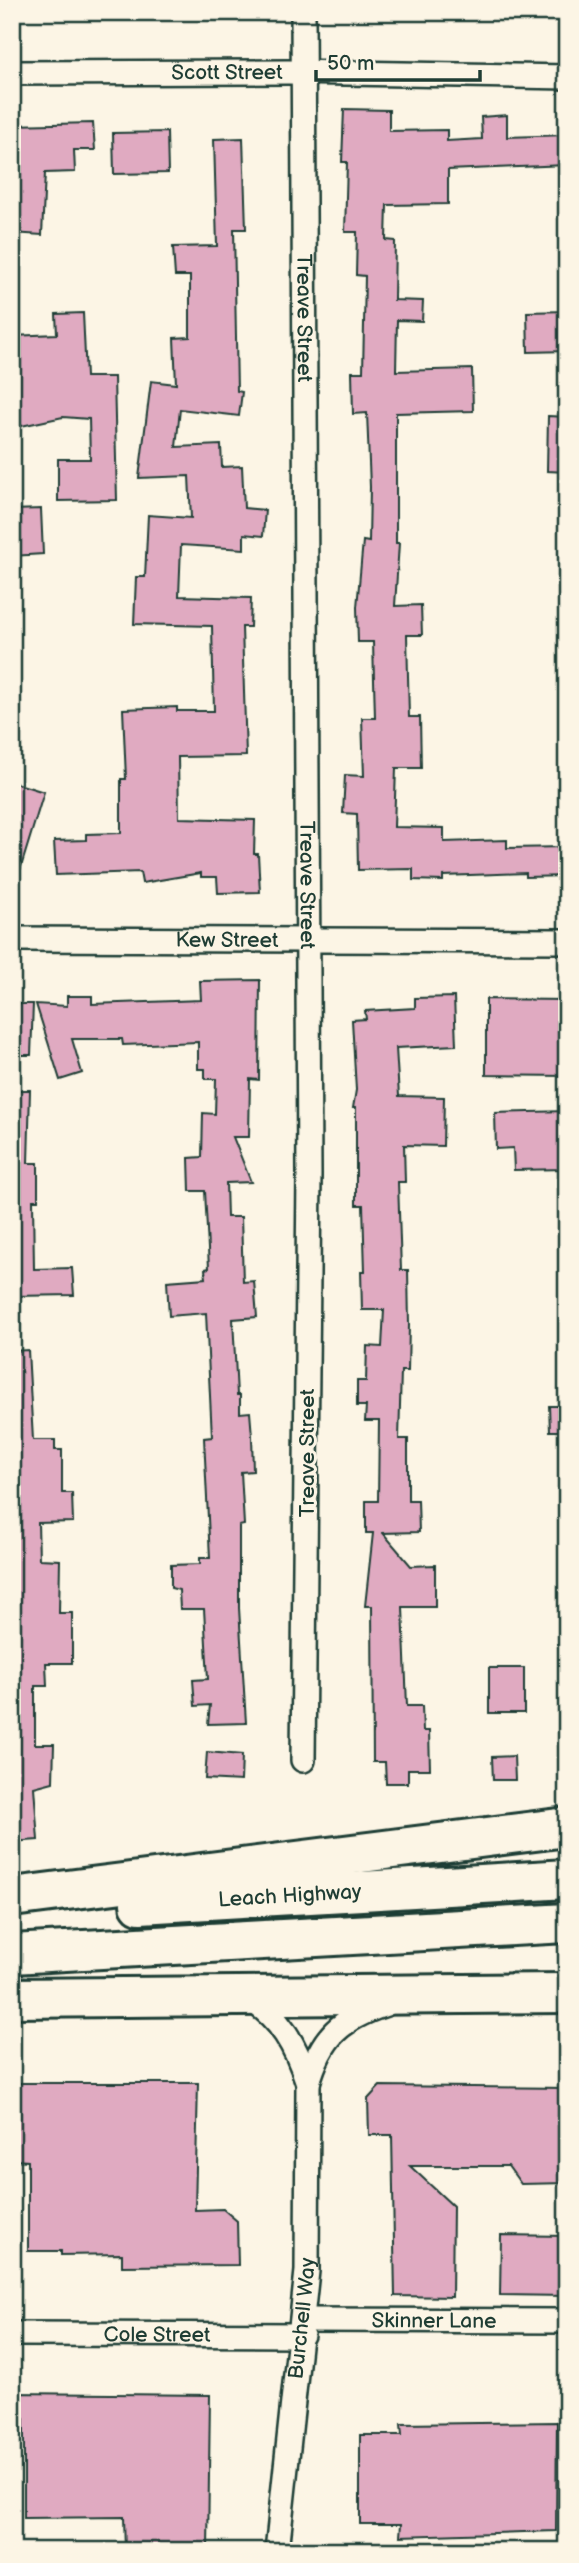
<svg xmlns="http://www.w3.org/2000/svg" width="579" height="2563" font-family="'Balsamiq Sans',sans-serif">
<rect width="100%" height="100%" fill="#fcf5e5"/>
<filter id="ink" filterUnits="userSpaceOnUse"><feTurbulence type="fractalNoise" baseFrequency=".0143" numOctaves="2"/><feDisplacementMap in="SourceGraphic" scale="14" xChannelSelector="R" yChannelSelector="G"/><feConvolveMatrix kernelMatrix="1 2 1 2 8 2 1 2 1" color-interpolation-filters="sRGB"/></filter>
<g filter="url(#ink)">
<!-- building -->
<g fill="#e0aac1" stroke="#1f3d34" stroke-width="2">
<path d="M344,109L389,110V131L447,130V141L482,139L481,117L507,115V137L567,135V165L448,170V204L387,205L386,240L395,241L394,300L423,301L422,321L397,320L396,371L472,369L473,411L396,413V543H399L395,606L421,605L422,635H407L409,717H420L421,768H396L394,827L444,828V842L507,840V848L567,847V876L526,877V873L443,876V881L413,880V869L358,870L357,814L343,813L345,775L364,776L362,718H375L373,642H358L357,607L363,541L369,542L370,487L367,413L353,414L352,372H363L365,276L356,275L357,232H345L347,162H342Z"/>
<path d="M93,123L95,150H74L75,172L45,173L42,235L12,233V125Z"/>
<path d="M167,132L168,173L114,174L113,133Z"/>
<path d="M243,138L246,229H234L237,391L242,392L239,416L180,409L176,447L221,445L222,467L242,466L244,508L265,510L263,536L244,534V549L181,545L179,596L251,598L250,627H242L246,756L178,757L179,818L255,820L254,854H258L260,892L218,893L217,877H201V873L142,883L140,872L56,875L54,841L86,840V834L121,833V779H126L123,709L177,707V711H214L212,626L134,624L136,577H145L148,515L191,518L189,476L139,478L151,381L176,384L174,338L190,337V276H175L173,247L217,246L214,139Z"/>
<path d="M567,311V351L528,352L527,312Z"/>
<path d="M83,313L86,377H114L117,500L58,501V459H90L89,419L63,417L12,428V336L57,334L56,314Z"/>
<path d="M548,416L567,417V472L547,471Z"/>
<path d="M41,509L43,554L12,556V510Z"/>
<path d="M12,782L44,792L17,880H12Z"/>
<path d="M260,980L259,1080L250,1079L249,1137H233L251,1182L226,1183L227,1217H241L243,1282L254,1281L257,1317L233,1319L237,1395H240V1413L250,1412L252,1436L253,1471L241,1472L244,1525L239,1526V1608L246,1723L208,1724L210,1705L195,1706L193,1680L208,1679L204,1609H180L179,1590L171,1588V1565L200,1564V1558H210L204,1438L212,1437L206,1313L169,1316L167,1281L206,1278L205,1269L209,1268L205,1191H190L189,1158L202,1157L203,1113L215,1114L216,1079H205V1069H198V1042L123,1045L122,1039H72L82,1073L60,1080L36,1004L67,1006V996H92V1004L201,1000L200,981Z"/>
<path d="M454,997L456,1045L396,1048L399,1096L444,1097L443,1146L404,1145L405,1182H398L401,1270H408L409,1325L408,1371H401L399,1439H408V1500H418L419,1532L383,1533L411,1566L435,1565V1607H403L407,1706H422L423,1731H429L430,1769H408V1783H386L385,1762H373L372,1606H365L373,1533H366V1501H378L379,1421H365L366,1406H357V1381H366L367,1346L382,1347L384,1310H362L361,1271H365L363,1205H356V1108H353L356,1090L352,1020L366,1019L365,1011L415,1008V998Z"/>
<path d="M486,999L567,1000V1076L486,1075Z"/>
<path d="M12,1004H33L31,1055H12Z"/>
<path d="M12,1090H30L28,1163H38V1200H33L34,1269L72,1268L74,1295L12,1296Z"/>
<path d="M567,1111V1169L514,1170L513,1148L496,1149L495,1113Z"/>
<path d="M28,1350L33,1440H55V1450H62V1493H72L73,1522L38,1523L39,1559L60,1560L59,1613H72V1663H46L47,1686H35V1744H54L53,1782L34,1787L38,1840L12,1842L15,1532H12V1351Z"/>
<path d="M549,1406H567V1431H550Z"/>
<rect x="489" y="1668" width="35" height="45"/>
<path d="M207,1752L242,1755L241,1781L205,1779Z"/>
<path d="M514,1756L515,1780H493L492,1757Z"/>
<path d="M14,2083H198L195,2210L223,2209L237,2221L238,2265L122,2266V2254L61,2255V2251H28V2161L13,2160Z"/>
<path d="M380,2086L567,2088V2183L521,2184L508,2166H410L453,2206L452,2297L395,2296L392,2135H369L368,2099Z"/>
<path d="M501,2235L567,2236V2296L500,2295Z"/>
<path d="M12,2393L210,2395L208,2551H125L124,2517L24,2518V2419H12Z"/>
<path d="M557,2422L556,2531L400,2536L401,2524H360V2435H402L401,2424Z"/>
</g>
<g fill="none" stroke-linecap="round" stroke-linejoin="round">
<defs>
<g id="minor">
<path id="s1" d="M303,12L309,1175L303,1760"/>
<path id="s2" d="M12,73L288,72L567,77"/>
<path id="s3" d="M12,939L567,941"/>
<path d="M247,1997C281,2018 296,2046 308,2083"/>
<path id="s4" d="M303,2320L567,2321"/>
<path id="s5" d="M12,2334L302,2335"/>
<path id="s6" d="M277,2551L307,2271L308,2083C321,2037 340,2019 386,2004"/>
</g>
<g id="motorway">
<path d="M12,1897L567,1827"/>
<path id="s7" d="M140,1904L567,1879"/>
<path d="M12,1954L567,1923"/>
<path d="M12,1998L567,1993"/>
</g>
</defs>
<!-- minor casing -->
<use href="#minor" stroke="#1f3d34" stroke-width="28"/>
<!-- motorway casing -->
<use href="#motorway" stroke="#1f3d34" stroke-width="44"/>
<!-- minor -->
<use href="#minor" stroke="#fcf5e5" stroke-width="23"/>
<!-- motorway -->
<use href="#motorway" stroke="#fcf5e5" stroke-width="38"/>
</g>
</g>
<g text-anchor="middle" stroke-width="6" stroke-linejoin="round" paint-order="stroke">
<!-- street labels -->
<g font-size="21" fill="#1f3d34" stroke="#fcf5e5">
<text dy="7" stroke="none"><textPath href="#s2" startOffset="215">Scott Street</textPath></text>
<text dy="7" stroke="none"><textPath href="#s1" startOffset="306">Treave Street</textPath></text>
<text dy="7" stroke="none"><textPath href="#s1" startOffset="873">Treave Street</textPath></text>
<text dy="7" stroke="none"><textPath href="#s3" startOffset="215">Kew Street</textPath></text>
<text transform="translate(307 1453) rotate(-90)" y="7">Treave Street</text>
<text dy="7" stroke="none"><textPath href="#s7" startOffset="150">Leach Highway</textPath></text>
<text dy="7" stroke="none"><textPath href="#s6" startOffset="234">Burchell Way</textPath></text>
<text dy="7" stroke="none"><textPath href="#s4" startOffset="131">Skinner Lane</textPath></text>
<text dy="7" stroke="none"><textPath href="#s5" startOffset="145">Cole Street</textPath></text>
</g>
</g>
<!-- margin -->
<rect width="579" height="2563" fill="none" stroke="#fcf5e5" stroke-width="42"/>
<rect x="21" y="21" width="537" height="2521" fill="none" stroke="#1f3d34" stroke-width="2.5" filter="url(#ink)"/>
<!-- scale -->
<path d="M316 70v10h164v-10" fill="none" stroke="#1f3d34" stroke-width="3.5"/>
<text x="327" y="70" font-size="21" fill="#1f3d34" stroke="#fcf5e5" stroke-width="5" paint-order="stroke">50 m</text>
</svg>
